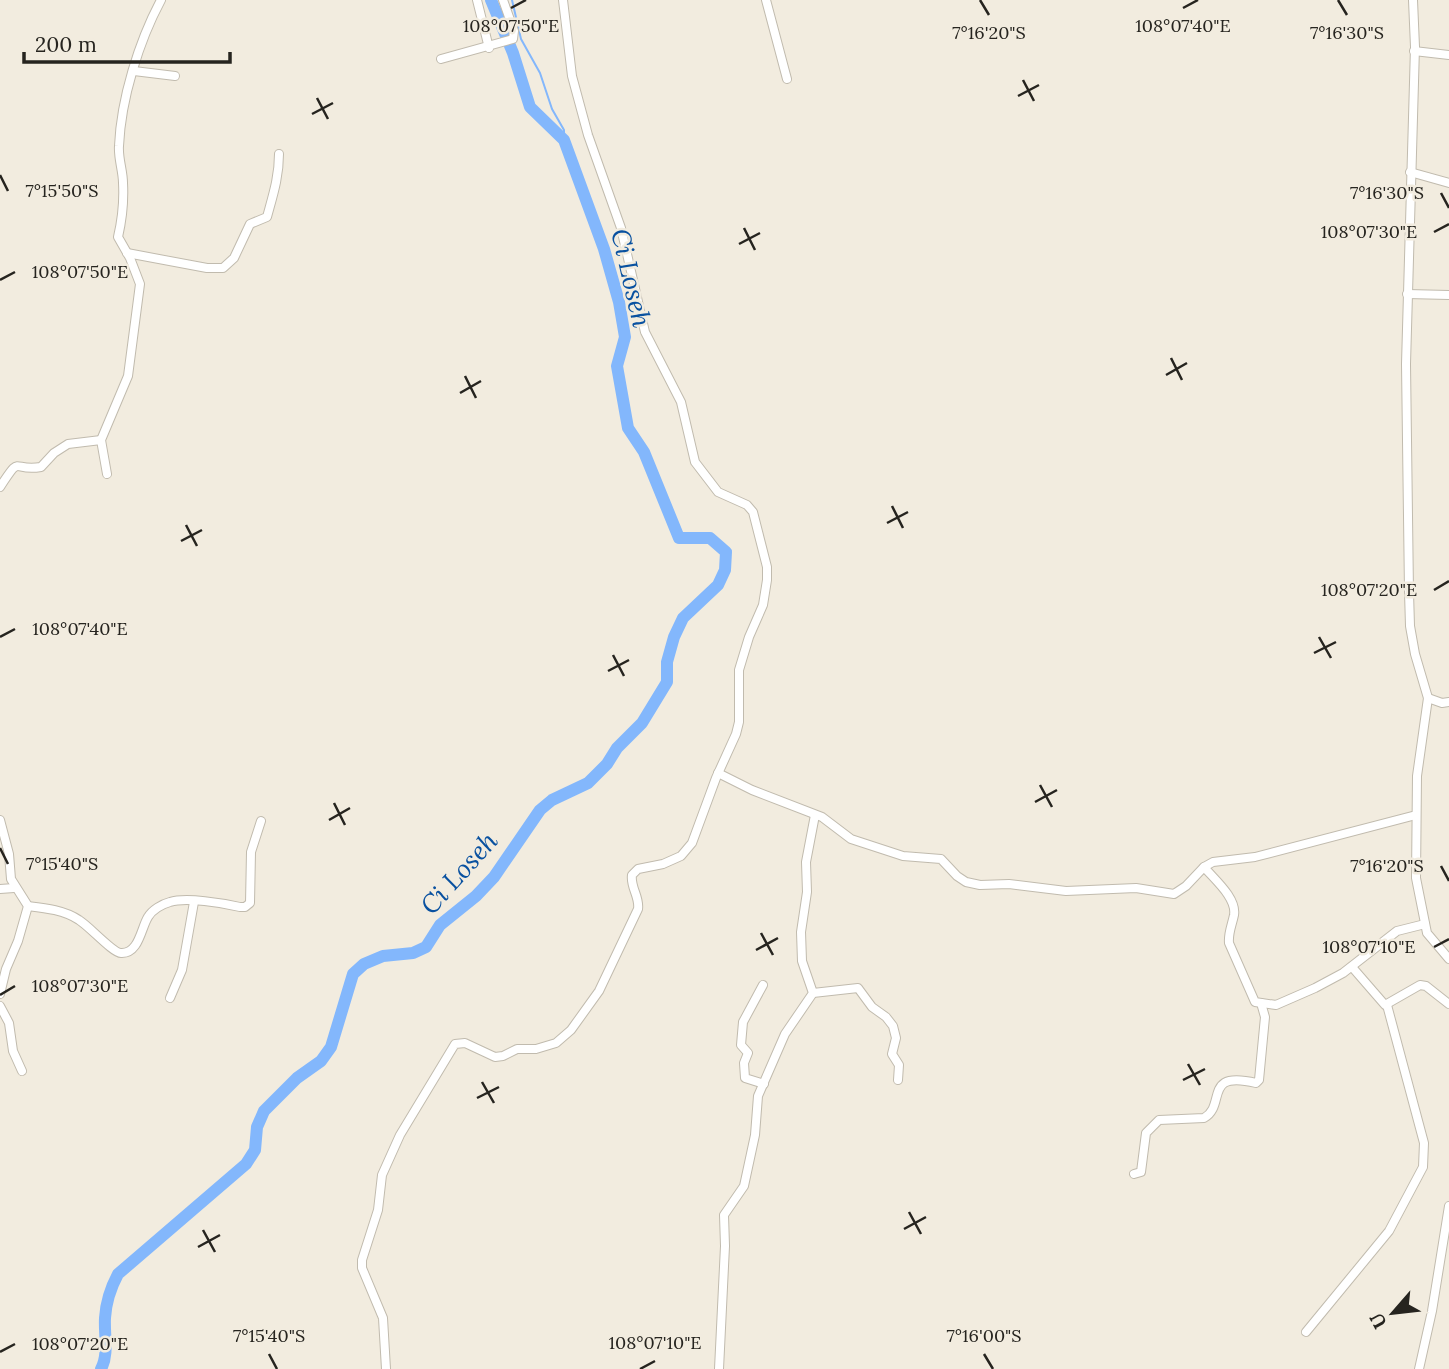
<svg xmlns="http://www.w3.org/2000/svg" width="1449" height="1369" font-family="Lora,serif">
<rect width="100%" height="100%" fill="#f2ecdf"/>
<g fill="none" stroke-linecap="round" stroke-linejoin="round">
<!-- stream -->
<path stroke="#83b7fc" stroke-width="2" d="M512,0L521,39L540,73L552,109L564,130V140"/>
<!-- river -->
<path stroke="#83b7fc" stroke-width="12" d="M101,1369C109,1354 104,1335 105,1318C106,1301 110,1289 118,1274L246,1164L255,1150L257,1127L264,1111L297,1078L321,1061L331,1047L353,974L364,964L383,956L413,953L426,947L440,925L476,896L494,877L540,810L552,800L588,783L607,764L617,748L642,723L667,682V662L674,637L683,618L718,585L725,570L726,552L710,538H679L644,452L628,428L617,366L625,337L619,302L604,249L564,140L530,107L513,53L491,0"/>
<defs>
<g id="minor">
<path d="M477,0L489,48"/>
<path d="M766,0L787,79"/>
<path d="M1413,0L1415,47L1406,364L1409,592L1410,626L1415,654L1428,698L1417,776L1416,878L1427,933L1449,959"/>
<path d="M1414,51L1449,55"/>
<path d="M441,59L513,39L514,31L503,0"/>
<path d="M134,71L175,76"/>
<path d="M1410,172L1449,183"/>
<path d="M127,253L207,268H223L234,258L250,224L267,217C273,195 279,177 279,154"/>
<path d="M1407,294L1449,295"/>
<path d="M107,474L101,440L128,376L140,284L130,258L118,237C122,220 124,201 123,183C123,171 118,158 119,146C121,99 139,41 161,0"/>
<path d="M0,487C22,453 11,472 41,467L54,453L68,444L101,440"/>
<path d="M1428,698L1442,703L1449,702"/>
<path d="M718,773L752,790L822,817L851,839L903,856L941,859L957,876L966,882L980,885L1009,884L1066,891L1136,888L1174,894L1186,886L1204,867L1213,862L1255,857L1416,815"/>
<path d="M0,820L9,854L11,879L28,906L18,941L6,969L0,994"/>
<path d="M1204,867C1214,879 1237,898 1234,915C1232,925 1228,933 1229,943L1255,1002L1276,1005L1315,988L1343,973L1397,931L1425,924"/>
<path d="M0,889L14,888"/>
<path d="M28,906C45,908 64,910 79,920C89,926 113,953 121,953C139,954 141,928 148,917C152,910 162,904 170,902C186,897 223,903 240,907H245L250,903L251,852L261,821"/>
<path d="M1352,967L1385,1005L1420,985L1426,986L1449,1004"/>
<path d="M763,985L743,1022L741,1045L748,1053L744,1063L745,1078L764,1084"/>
<path d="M813,993L858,988L872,1007L886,1017L893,1026L896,1038L892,1054L899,1065L898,1080"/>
<path d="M170,998L182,970L194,902"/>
<path d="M0,1006L9,1023L13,1051L22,1071"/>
<path d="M1134,1174L1141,1172L1146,1133L1159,1120L1204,1118C1227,1105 1202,1070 1256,1083L1259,1080L1265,1017L1261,1003"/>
<path d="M1306,1332L1389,1231L1423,1167L1424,1143L1387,1005"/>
<path d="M386,1369L383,1318L362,1268V1260L378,1210L382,1175L400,1135L455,1044L465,1043L495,1057L503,1056L517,1049H536L556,1043L571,1030L599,991L638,909C640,897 630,887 632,875L638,869L663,864L681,856L692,843L716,778L736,734L739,722V670L749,637L763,605L767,580V567L753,512L747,505L718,492L695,462L681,402L645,332L621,228L588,135L572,76L563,0"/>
<path d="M719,1369L725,1246L724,1215L744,1186L755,1135L758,1096L785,1034L813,993L802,961L801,932L807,892L806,862L815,815"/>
<path d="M1419,1369L1432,1311L1449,1206"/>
</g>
</defs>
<!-- minor casing -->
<use href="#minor" stroke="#c1bbae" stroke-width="10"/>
<!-- minor -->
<use href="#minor" stroke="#fff" stroke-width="8"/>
</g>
<!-- ticks -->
<path fill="none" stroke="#26241f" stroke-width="2.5" d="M980,0L989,15M1338,0L1347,15M511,8L526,0M1183,8L1198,0M1023,80L1034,101M1018,96L1039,85M317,98L328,119M312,114L333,103M0,175L8,191M1441,193L1449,208M744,228L755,250M1434,232L1449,224M739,244L760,233M0,280L15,272M1171,358L1182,380M1166,375L1187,363M465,376L476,398M460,393L481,381M892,506L903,528M887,523L908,512M186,525L197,546M181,541L202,530M1434,590L1449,581M0,637L15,629M1319,637L1331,658M1314,653L1336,642M613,655L624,676M608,671L629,660M1040,785L1052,807M1035,802L1057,790M334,803L345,825M329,820L350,808M0,848L8,864M1441,866L1449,881M761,933L773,955M1434,947L1449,939M756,950L778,938M0,995L15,986M1188,1064L1200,1085M1183,1080L1205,1069M482,1082L494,1103M477,1098L499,1087M909,1212L921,1234M904,1229L926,1217M203,1230L215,1252M198,1247L220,1235M0,1352L15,1344M269,1354L277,1369M984,1354L993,1369M640,1369L655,1361"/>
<g text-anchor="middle" stroke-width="5" stroke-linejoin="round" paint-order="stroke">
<!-- water labels -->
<g font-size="26" font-style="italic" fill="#0951a0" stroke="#f2ecdf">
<text transform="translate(631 278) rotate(77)" y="9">Ci Loseh</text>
<text transform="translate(459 873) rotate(-48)" y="9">Ci Loseh</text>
</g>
</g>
<g font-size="18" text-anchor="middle" fill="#26241f" stroke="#f2ecdf" stroke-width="5" stroke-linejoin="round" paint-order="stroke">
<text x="1183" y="32">108°07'40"E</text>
<text x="511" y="32">108°07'50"E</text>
<text x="989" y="39">7°16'20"S</text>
<text x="1347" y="39">7°16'30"S</text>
<text x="62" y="197">7°15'50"S</text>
<text x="1387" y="199">7°16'30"S</text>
<text x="1369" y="238">108°07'30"E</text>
<text x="80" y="278">108°07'50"E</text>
<text x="1369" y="596">108°07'20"E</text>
<text x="80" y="635">108°07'40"E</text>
<text x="62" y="870">7°15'40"S</text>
<text x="1387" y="872">7°16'20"S</text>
<text x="1369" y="953">108°07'10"E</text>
<text x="80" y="992">108°07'30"E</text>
<text x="269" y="1342">7°15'40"S</text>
<text x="984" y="1342">7°16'00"S</text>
<text x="655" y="1349">108°07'10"E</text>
<text x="80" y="1350">108°07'20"E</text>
</g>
<!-- north arrow -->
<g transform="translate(1393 1313) rotate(242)" stroke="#f2ecdf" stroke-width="5" paint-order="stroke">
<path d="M0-5L12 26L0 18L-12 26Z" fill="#26241f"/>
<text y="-10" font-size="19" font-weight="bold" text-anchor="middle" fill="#26241f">U</text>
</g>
<!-- scale -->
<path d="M24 52v10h206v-10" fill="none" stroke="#26241f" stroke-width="3.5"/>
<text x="35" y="52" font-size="21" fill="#26241f" stroke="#f2ecdf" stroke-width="5" paint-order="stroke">200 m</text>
</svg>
